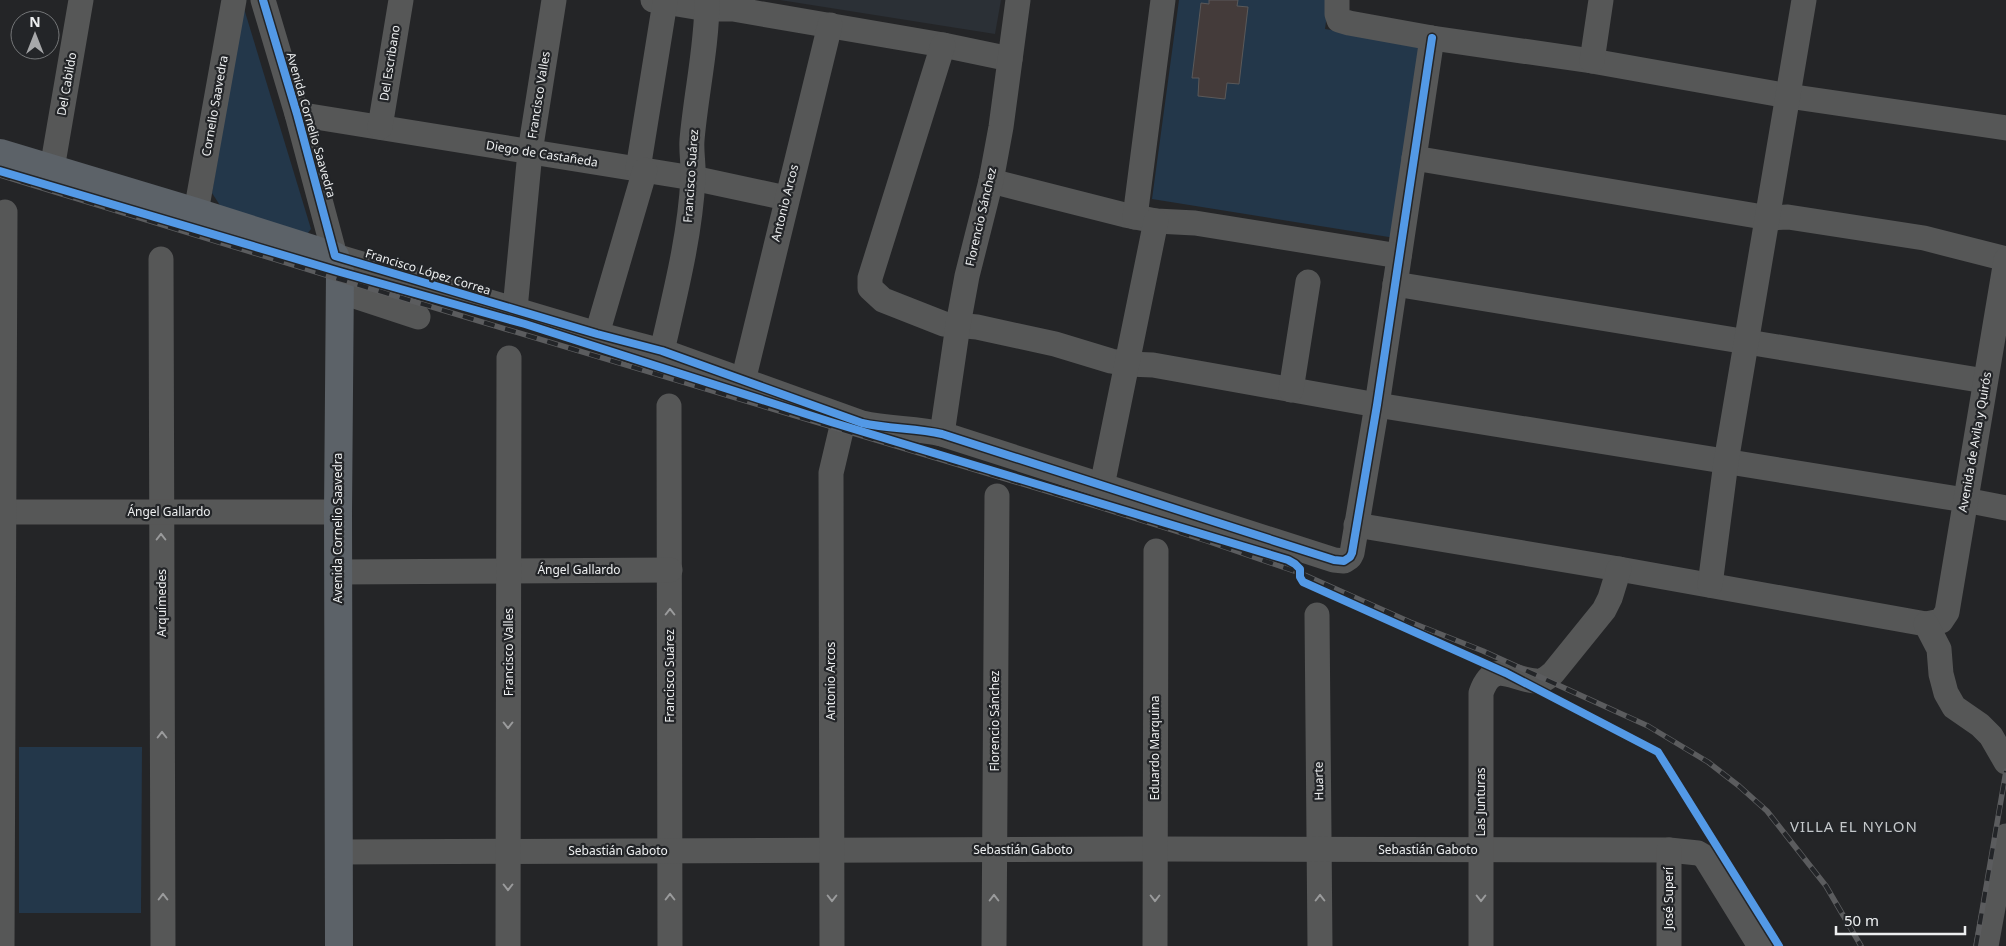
<svg xmlns="http://www.w3.org/2000/svg" width="2006" height="946" font-family="'Noto Sans',sans-serif">
<rect width="100%" height="100%" fill="#242527"/>
<!-- built -->
<path fill="#2b3036" d="M780,0H1001L995,34Z"/>
<!-- green -->
<g fill="#23374a">
<path d="M1179,0H1329L1325,29L1420,45L1395,238L1152,199Z"/>
<path d="M242,2L311,229L305,237L223,210L212,193Z"/>
<path d="M19,747H142L141,913H19Z"/>
</g>
<!-- building -->
<path fill="#443b3a" stroke="#5a595a" d="M1209,0H1238L1237,6L1248,7L1239,84L1227,83L1225,99L1198,96L1199,78H1192L1201,3L1209,4Z"/>
<g fill="none" stroke-linecap="round" stroke-linejoin="round">
<!-- minor -->
<g stroke="#565757" stroke-width="25">
<path d="M263,0L297,114L335,256L597,334L662,351L862,423C889,429 916,428 942,434L1334,560L1344,561L1350,557L1352,553L1377,405L1432,38"/>
<path d="M653,0L707,9H733L943,45L1010,59"/>
<path d="M1337,0V14L1339,20L1349,23L1432,38L1592,61L1788,96L2006,128"/>
<path d="M943,45L870,278V288L883,300L944,324L977,327L1055,344L1111,361L1128,364L1153,365L1377,405L1965,500L2006,508"/>
<path d="M1592,61L1601,0"/>
<path d="M297,114L693,178L786,198"/>
<path d="M380,127L401,0"/>
<path d="M1414,158L1769,218L1788,217L1924,238L2006,259"/>
<path d="M52,169L81,0"/>
<path d="M638,169L665,2"/>
<path d="M991,181L1125,215L1156,221L1195,223L1399,256"/>
<path d="M196,212L234,0"/>
<path d="M1135,217L1163,0"/>
<path d="M161,259L163,946"/>
<path d="M1395,284L1985,381"/>
<path d="M339,291L418,317"/>
<path d="M515,309L530,152L554,0"/>
<path d="M597,334L645,170"/>
<path d="M662,351C675,294 690,237 693,178C694,166 691,153 692,140C696,93 707,47 707,0"/>
<path d="M743,381L830,25"/>
<path d="M1291,390L1308,282"/>
<path d="M669,406L670,946"/>
<path d="M942,434L958,325L967,276L991,181L1001,127L1018,0"/>
<path d="M1102,486L1156,221"/>
<path d="M0,512H338"/>
<path d="M1356,525L1619,569L1926,624L1941,621L1947,612L2006,260"/>
<path d="M338,572L670,570"/>
<path d="M1710,585L1726,462L1804,0"/>
<path d="M1317,615L1320,946"/>
<path d="M1926,624L1939,649L1941,674L1946,693L1954,707L1980,725L1991,736L2006,762"/>
<path d="M339,852L1154,849L1669,850L1698,853L1705,857L1760,946"/>
<path d="M2,946L5,212"/>
<path d="M508,946L509,358"/>
<path d="M832,946L831,473L844,418"/>
<path d="M994,946L997,496"/>
<path d="M1155,946L1156,551"/>
<path d="M1481,946V693C1493,658 1512,680 1536,681C1543,682 1548,677 1553,673L1604,610L1610,598L1619,569"/>
<path d="M1669,946V850"/>
<path d="M1986,946L2006,836"/>
</g>
<!-- major -->
<path stroke="#5c6268" stroke-width="28" d="M0,153L196,212L335,256L340,272L338,512L339,946"/>
<defs>
<g id="rail">
<path d="M0,175L339,279L1093,505L1207,541L1300,573L1410,622L1483,651L1648,726L1708,762L1739,786L1767,811L1826,886L1861,946"/>
<path d="M1976,946L2006,771"/>
</g>
</defs>
<!-- rail casing -->
<use href="#rail" stroke="#5b5c5e" stroke-width="5.5"/>
<!-- rail -->
<use href="#rail" stroke="#232528" stroke-width="4" stroke-dasharray="11" stroke-linecap="butt"/>
<defs>
<g id="cycleway">
<path d="M263,0L297,114L335,256L597,334L662,351L862,423C889,429 916,428 942,434L1334,560L1344,561L1350,557L1352,553L1377,405L1432,38"/>
<path d="M0,171L340,272L525,324L831,422L1288,560L1295,564L1300,569V577L1303,582L1506,673L1658,752L1779,946"/>
</g>
</defs>
<!-- cycleway casing -->
<use href="#cycleway" stroke="#232528" stroke-width="11"/>
<!-- cycleway -->
<use href="#cycleway" stroke="#5399e6" stroke-width="8"/>
</g>
<!-- one-way arrows -->
<defs><path id="oneway-chevron" d="M-2-3.5L2.5 0L-2 3.5" fill="none" stroke-width="1.6" stroke-linecap="round" stroke-linejoin="round" transform="scale(1.25)"/></defs>
<g stroke="#9a9b9c">
<use href="#oneway-chevron" transform="translate(161 537) rotate(-90)"/>
<use href="#oneway-chevron" transform="translate(670 612) rotate(-90)"/>
<use href="#oneway-chevron" transform="translate(508 725) rotate(90)"/>
<use href="#oneway-chevron" transform="translate(162 735) rotate(-90)"/>
<use href="#oneway-chevron" transform="translate(508 887) rotate(90)"/>
<use href="#oneway-chevron" transform="translate(163 897) rotate(-90)"/>
<use href="#oneway-chevron" transform="translate(670 897) rotate(-90)"/>
<use href="#oneway-chevron" transform="translate(832 898) rotate(90)"/>
<use href="#oneway-chevron" transform="translate(994 898) rotate(-90)"/>
<use href="#oneway-chevron" transform="translate(1155 898) rotate(90)"/>
<use href="#oneway-chevron" transform="translate(1320 898) rotate(-90)"/>
<use href="#oneway-chevron" transform="translate(1481 898) rotate(90)"/>
</g>
<g text-anchor="middle" stroke-width="4.5" stroke-linejoin="round" paint-order="stroke">
<!-- street labels -->
<g font-size="12" fill="#edeff0" stroke="#232528">
<text transform="translate(390 63) rotate(-81)" y="4">Del Escribano</text>
<text transform="translate(67 84) rotate(-80)" y="4">Del Cabildo</text>
<text transform="translate(539 95) rotate(-81)" y="4">Francisco Valles</text>
<text transform="translate(215 106) rotate(-80)" y="4">Cornelio Saavedra</text>
<text transform="translate(311 125) rotate(74)" y="4">Avenida Cornelio Saavedra</text>
<text transform="translate(542 154) rotate(9)" y="4">Diego de Castañeda</text>
<text transform="translate(691 176) rotate(-86)" y="4">Francisco Suárez</text>
<text transform="translate(785 203) rotate(-76)" y="4">Antonio Arcos</text>
<text transform="translate(981 217) rotate(-77)" y="4">Florencio Sánchez</text>
<text transform="translate(428 272) rotate(17)" y="4">Francisco López Correa</text>
<text transform="translate(1975 442) rotate(-80)" y="4">Avenida de Avila y Quirós</text>
<text x="169" y="516">Ángel Gallardo</text>
<text transform="translate(338 528) rotate(-90)" y="4">Avenida Cornelio Saavedra</text>
<text x="579" y="574">Ángel Gallardo</text>
<text transform="translate(162 603) rotate(-90)" y="4">Arquímedes</text>
<text transform="translate(509 652) rotate(-90)" y="4">Francisco Valles</text>
<text transform="translate(670 676) rotate(-90)" y="4">Francisco Suárez</text>
<text transform="translate(831 681) rotate(-90)" y="4">Antonio Arcos</text>
<text transform="translate(995 721) rotate(-90)" y="4">Florencio Sánchez</text>
<text transform="translate(1155 748) rotate(-90)" y="4">Eduardo Marquina</text>
<text transform="translate(1319 781) rotate(-91)" y="4">Huarte</text>
<text transform="translate(1481 802) rotate(-90)" y="4">Las Junturas</text>
<text x="1023" y="854">Sebastián Gaboto</text>
<text x="1428" y="854">Sebastián Gaboto</text>
<text x="618" y="855">Sebastián Gaboto</text>
<text transform="translate(1669 898) rotate(-90)" y="4">José Superí</text>
</g>
<!-- quarter labels -->
<g font-size="15" letter-spacing="1" fill="#c4c8cb" stroke="#232528">
<text x="1854" y="832">VILLA EL NYLON</text>
</g>
</g>
<!-- north arrow -->
<g transform="translate(35 35)"><circle r="24" fill="#232528" stroke="#747678"/>
<path d="M0-4L9 19L0 12L-9 19Z" fill="#a7a8aa"/>
<text y="-8" font-size="14" font-weight="bold" text-anchor="middle" fill="#edeff0">N</text>
</g>
<!-- scale -->
<path d="M1836 926v8h129v-8" fill="none" stroke="#edeff0" stroke-width="2.5"/>
<text x="1844" y="926" font-size="15" fill="#edeff0" stroke="#232528" stroke-width="4" paint-order="stroke">50 m</text>
</svg>
